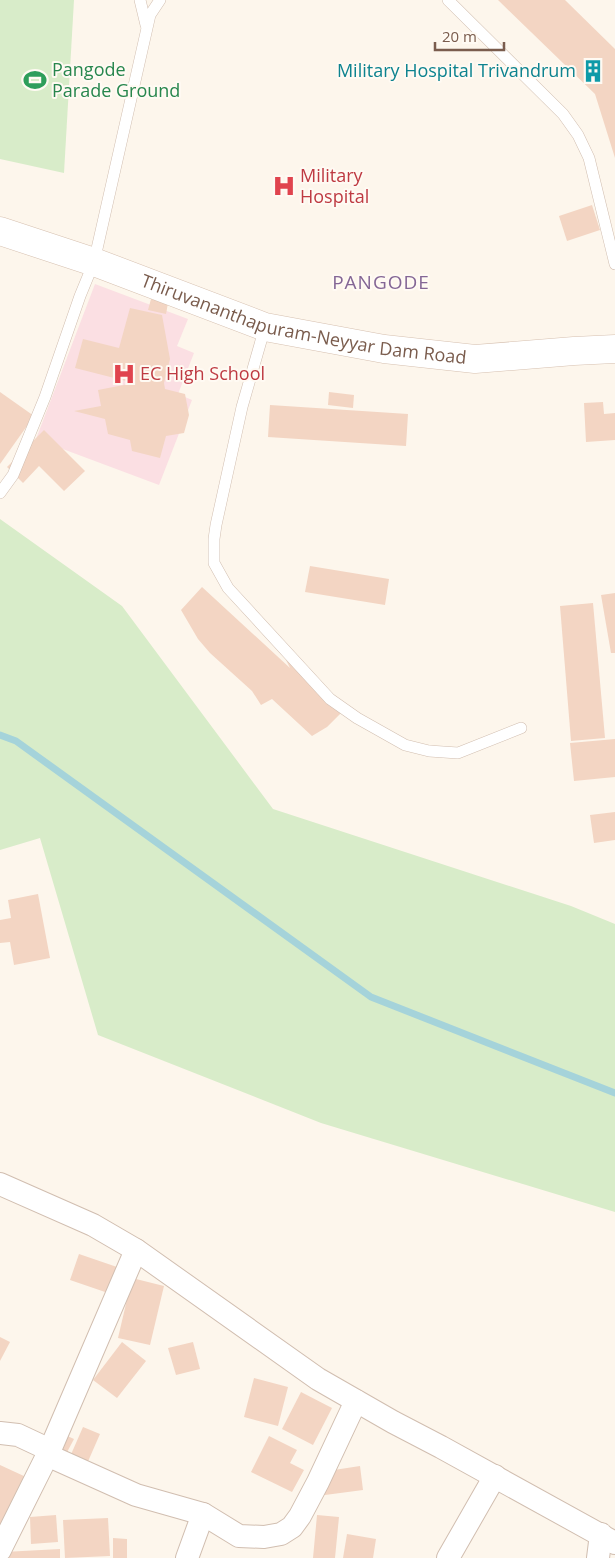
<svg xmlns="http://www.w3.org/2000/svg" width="615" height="1558" font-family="'Open Sans',sans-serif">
<rect width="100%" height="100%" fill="#fdf6ec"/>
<!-- medical -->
<path fill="#fbdfe3" d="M95,284L188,319L177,346L194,353L178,394L192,400L159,485L36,439Z"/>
<!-- green -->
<g fill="#d8ecc9">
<path d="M0,0H74L64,173L0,159Z"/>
<path d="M0,519L122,606L273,809L571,906L615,924V1212L321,1123L98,1035L40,838L0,850Z"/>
</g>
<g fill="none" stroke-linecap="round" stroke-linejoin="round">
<!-- stream -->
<path stroke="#a5d3da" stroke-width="7" d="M0,735L16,741L371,997L615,1093"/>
</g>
<!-- building -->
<g fill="#f3d5c3">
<path d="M498,0H565L615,49V158L595,94Z"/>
<path d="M592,205L600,230L567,241L559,216Z"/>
<path d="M151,299L168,303L166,314L148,310Z"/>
<path d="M130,308L162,315L170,359L164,383L165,389L185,394L189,415L184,433L166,436L160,458L132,451L130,440L108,434L105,419L74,411L101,406L98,390L134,383L75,368L83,339L119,348Z"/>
<path d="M0,392L34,416L0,464Z"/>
<path d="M329,392L354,395L353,408L328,405Z"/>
<path d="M603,402L604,414L615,413V440L586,442L584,403Z"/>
<path d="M270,405L408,414L406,446L268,437Z"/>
<path d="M44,430L85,471L64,491L39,466L23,483L7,467Z"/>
<path d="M310,566L389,579L385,605L305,592Z"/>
<path d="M202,587L290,668L286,660L337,706L341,713L327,727L312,736L272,699L261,705L252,691L210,653L198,639L181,610Z"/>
<path d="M615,593V653H611L601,595Z"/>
<path d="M593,603L605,738L571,741L560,606Z"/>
<path d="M615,739V777L574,781L570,743Z"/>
<path d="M615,812V840L594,843L590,815Z"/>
<path d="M38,894L50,958L14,965L10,942L0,943V920L11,918L8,900Z"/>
<path d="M79,1254L117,1267L108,1293L70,1280Z"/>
<path d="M132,1278L164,1286L150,1345L118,1338Z"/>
<path d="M0,1337L10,1342L0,1361Z"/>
<path d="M122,1342L146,1361L117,1398L93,1380Z"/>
<path d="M193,1342L200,1369L176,1375L168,1348Z"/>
<path d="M254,1378L288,1387L278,1426L244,1417Z"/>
<path d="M301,1392L332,1408L313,1445L282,1429Z"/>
<path d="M83,1427L100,1434L86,1466L69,1459Z"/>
<path d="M63,1434L74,1439L65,1456L54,1451Z"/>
<path d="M269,1436L297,1450L290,1463L304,1470L292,1492L251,1472Z"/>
<path d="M0,1465L26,1477L0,1534Z"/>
<path d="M360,1466L363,1490L325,1495L321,1472Z"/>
<path d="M56,1515L58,1542L31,1544L30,1517Z"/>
<path d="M317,1515L339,1517L335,1558H313Z"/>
<path d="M108,1518L110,1556L65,1558L63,1520Z"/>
<path d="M347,1534L376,1539L373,1558H343Z"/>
<path d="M113,1538L127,1539V1558H113Z"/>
<path d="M60,1549V1558H5L4,1552Z"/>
</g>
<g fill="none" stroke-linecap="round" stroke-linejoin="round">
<defs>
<g id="lane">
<path d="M140,0L146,25"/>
<path d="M448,0L563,114L578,135L589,158L615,264"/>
<path d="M265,327L242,407L216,525L214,539V563L228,588L330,699L357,718L405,745L429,751L458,753L521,728"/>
<path d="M0,493L13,475L45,397L80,296L94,262L150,15L160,0"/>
</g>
<g id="street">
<path d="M0,1184L93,1225L136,1250L318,1379L393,1422L441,1447L615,1543"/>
<path d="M0,1433L18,1435L50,1450"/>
<path d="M47,1455L136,1495L203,1514L239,1536L264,1537L281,1534L292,1527L300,1516L318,1482L356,1401"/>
<path d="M0,1550L50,1450L136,1250"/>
<path d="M187,1558L203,1514"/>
<path d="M448,1558L495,1476"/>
<path d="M598,1558L601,1534"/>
</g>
<g id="secondary">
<path id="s1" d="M0,231L94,262L265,327L384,349L475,359L574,351L615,349"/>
</g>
</defs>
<!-- lane casing -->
<use href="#lane" stroke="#d1beb0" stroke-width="12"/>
<!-- street casing -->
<use href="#street" stroke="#d1beb0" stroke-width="24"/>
<!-- secondary casing -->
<use href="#secondary" stroke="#d6c0b0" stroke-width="29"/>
<!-- lane -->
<use href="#lane" stroke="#fff" stroke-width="11"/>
<!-- street -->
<use href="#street" stroke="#fff" stroke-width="22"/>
<!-- secondary -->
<use href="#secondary" stroke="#fff" stroke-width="28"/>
</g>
<!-- icons -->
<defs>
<symbol id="building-bare" viewBox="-9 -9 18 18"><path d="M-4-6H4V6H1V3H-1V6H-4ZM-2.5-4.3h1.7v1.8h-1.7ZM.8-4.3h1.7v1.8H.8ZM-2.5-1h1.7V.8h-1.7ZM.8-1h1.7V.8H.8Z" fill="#0f9aa8" stroke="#fffaf3" stroke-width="2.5" paint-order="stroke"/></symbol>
<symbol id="stadium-bare" viewBox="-9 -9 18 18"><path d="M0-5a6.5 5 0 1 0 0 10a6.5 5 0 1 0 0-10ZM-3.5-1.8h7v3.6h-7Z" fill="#2e9e5b" stroke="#fffaf3" stroke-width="2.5" paint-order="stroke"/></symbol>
<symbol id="hospital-bare" viewBox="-9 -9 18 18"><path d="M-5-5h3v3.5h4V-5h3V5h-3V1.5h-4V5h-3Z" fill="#e0444e" stroke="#fffaf3" stroke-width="2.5" paint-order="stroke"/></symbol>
</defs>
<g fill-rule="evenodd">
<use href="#building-bare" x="577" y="55" width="32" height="32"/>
<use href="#stadium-bare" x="19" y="64" width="32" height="32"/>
<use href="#hospital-bare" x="268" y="170" width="32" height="32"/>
<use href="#hospital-bare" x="108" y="358" width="32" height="32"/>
</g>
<g text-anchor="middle" stroke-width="4" stroke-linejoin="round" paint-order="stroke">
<!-- leisure labels -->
<g font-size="18" fill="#27864d" stroke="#fffaf3" text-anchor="start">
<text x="52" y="76">Pangode<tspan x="52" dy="21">Parade Ground</tspan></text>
</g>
<!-- culture labels -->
<g font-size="18" fill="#0d838f" stroke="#fffaf3" text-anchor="end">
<text x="576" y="77">Military Hospital Trivandrum</text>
</g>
<!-- health labels -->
<g font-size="18" fill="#be3a42" stroke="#fffaf3" text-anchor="start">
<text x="300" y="182">Military<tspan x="300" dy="21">Hospital</tspan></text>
<text x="140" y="380">EC High School</text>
</g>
<!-- street labels -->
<g font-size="18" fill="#7a5c4d" stroke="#fffaf3">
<text dy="6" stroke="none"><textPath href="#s1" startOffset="318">Thiruvananthapuram-Neyyar Dam Road</textPath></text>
</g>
<!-- neighbourhood labels -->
<g font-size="19" letter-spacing="1" fill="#846695" stroke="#fffaf3">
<text x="381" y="289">PANGODE</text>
</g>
</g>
<!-- scale -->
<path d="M435 42v8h69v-8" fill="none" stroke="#7a5c4d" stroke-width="2.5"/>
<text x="442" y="42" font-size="15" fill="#7a5c4d" stroke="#fffaf3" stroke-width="4" paint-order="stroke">20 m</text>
</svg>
